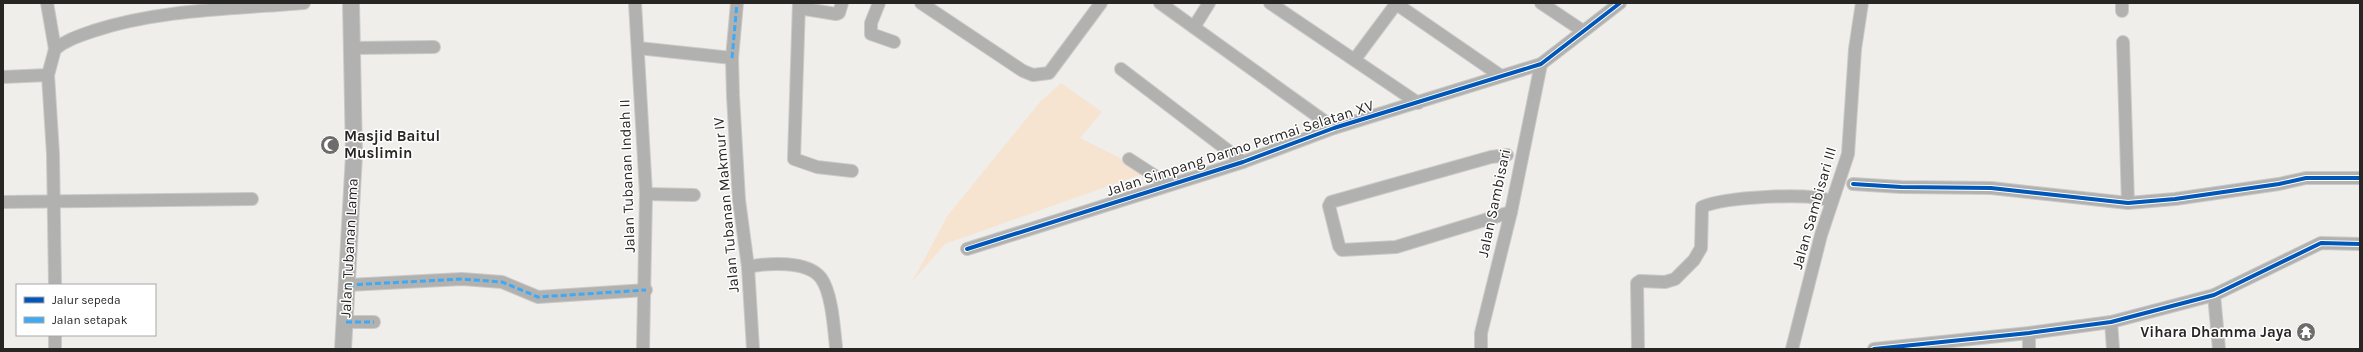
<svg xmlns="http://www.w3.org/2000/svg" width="2363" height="352" font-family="Karla,sans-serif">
<rect width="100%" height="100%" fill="#f0eeeb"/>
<!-- green -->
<path fill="#f6e4d0" d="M1061,83L1102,112L1080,138L1148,172L945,244L912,282L948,215L1040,102Z"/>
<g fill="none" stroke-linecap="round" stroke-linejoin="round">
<defs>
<g id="minor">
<path d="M47,3L55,49"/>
<path d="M635,3L646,194L643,349"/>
<path d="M737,3L732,58L733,96L739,200L748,267L753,349"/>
<path d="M799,3L794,159L817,167L852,171"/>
<path d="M879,3L871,23V34L894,42"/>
<path d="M921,3L1023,71L1033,75L1049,73L1101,3"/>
<path d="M1160,3L1334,128"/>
<path d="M1270,3L1418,103"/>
<path d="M1395,3L1501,76"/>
<path d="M1541,3L1583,31"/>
<path d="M2122,3V11"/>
<path d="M799,8L836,14L839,13L842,3"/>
<path d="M1194,27L1209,3"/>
<path d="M2123,42L2128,203"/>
<path d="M354,48L434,47"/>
<path d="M638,48L732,58"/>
<path d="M1355,59L1396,4"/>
<path d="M1121,69L1243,162"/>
<path d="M3,77L48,75"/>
<path d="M1507,155L1491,157L1331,202L1329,206L1339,246L1342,250L1396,247L1511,212"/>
<path d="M1129,159L1169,185"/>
<path d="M1853,184L1901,187L1991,188L2128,203L2175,199L2279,184L2306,178H2360"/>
<path d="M646,194L694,195"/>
<path d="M3,202L252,199"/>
<path d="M967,249L1243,162L1334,128L1541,64L1620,3"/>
<path d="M748,267C767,263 807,260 821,278C832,293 834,329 836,347"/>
<path d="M55,285L53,154L48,75L55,49C66,40 79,36 93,31C160,9 234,9 304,3"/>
<path d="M348,285L462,279L502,282L538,297L646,290"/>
<path d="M2214,295L2219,349"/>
<path d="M346,322H374"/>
<path d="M2111,322L2113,349"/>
<path d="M2029,333V349"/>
<path d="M55,335V349"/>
<path d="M1481,349V333L1511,212L1541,64"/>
<path d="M1638,349L1637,283L1640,281L1665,282L1675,279L1694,260L1701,248L1702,207C1724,197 1809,192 1831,201"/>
<path d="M1792,349L1821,235L1848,154L1855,49L1862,3"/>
<path d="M1874,349L2029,333L2111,322L2214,295L2321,243L2360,244"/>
</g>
<path id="tertiary" d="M343,349L354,155L351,3"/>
</defs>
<!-- minor casing -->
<use href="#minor" stroke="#cbcac8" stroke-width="14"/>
<!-- tertiary casing -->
<use href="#tertiary" stroke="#cbcac8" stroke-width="18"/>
<!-- minor -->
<use href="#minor" stroke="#b1b1b0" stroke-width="12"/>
<!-- tertiary -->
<use href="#tertiary" stroke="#b1b1b0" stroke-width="16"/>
<!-- quiet -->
<g stroke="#3fa9f5" stroke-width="3" stroke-dasharray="6 3" stroke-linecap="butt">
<path d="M732,58L737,3"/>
<path d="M348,285L462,279L502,282L538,297L646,290"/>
<path d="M346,322H374"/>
</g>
<defs>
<g id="cycleway">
<path d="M1853,184L1901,187L1991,188L2128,203L2175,199L2279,184L2306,178H2360"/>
<path d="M967,249L1243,162L1334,128L1541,64L1620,3"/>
<path d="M1874,349L2029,333L2111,322L2214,295L2321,243L2360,244"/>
</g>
</defs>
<!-- cycleway casing -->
<use href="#cycleway" stroke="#fff" stroke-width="6"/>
<!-- cycleway -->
<use href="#cycleway" stroke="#0057b8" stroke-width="4"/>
</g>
<!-- icons -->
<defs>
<symbol id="mosque-disc" viewBox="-11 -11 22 22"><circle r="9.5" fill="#6e6c6a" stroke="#fff"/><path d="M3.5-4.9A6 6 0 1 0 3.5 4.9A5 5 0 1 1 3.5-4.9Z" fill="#fff"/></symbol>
<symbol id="temple-disc" viewBox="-11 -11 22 22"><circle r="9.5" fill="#6e6c6a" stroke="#fff"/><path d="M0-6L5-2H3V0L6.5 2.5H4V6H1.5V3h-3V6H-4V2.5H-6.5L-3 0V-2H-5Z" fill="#fff"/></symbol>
</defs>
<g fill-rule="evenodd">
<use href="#mosque-disc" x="319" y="134" width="22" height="22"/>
<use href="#temple-disc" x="2295" y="321" width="22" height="22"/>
</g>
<g text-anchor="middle" stroke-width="3" stroke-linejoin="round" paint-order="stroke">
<!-- poi labels -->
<g font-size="15" font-weight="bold" fill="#282624" stroke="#fff" text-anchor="start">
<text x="344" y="141">Masjid Baitul<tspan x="344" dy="17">Muslimin</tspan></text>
<text x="2292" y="337" text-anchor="end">Vihara Dhamma Jaya</text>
</g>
<!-- street labels -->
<g font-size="15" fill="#282624" stroke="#fff">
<text transform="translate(1240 148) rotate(-18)" y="5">Jalan Simpang Darmo Permai Selatan XV</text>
<text transform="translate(627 176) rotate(-92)" y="5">Jalan Tubanan Indah II</text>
<text transform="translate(1494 203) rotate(-78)" y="5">Jalan Sambisari</text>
<text transform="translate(726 205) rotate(-95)" y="5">Jalan Tubanan Makmur IV</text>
<text transform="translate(1814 208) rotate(-74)" y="5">Jalan Sambisari III</text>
<text transform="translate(349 248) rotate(-87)" y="5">Jalan Tubanan Lama</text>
</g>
</g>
<!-- border -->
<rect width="2363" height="352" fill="none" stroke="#282624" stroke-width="8"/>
<!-- legend -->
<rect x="16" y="284" width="140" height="52" fill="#ffffff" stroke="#a9a8a7"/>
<rect x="24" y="297" width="20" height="6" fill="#0057b8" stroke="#a9a8a7"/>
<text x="52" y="304" font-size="12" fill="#282624">Jalur sepeda</text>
<rect x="24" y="317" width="20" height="6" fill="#3fa9f5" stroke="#a9a8a7"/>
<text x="52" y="324" font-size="12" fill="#282624">Jalan setapak</text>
</svg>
